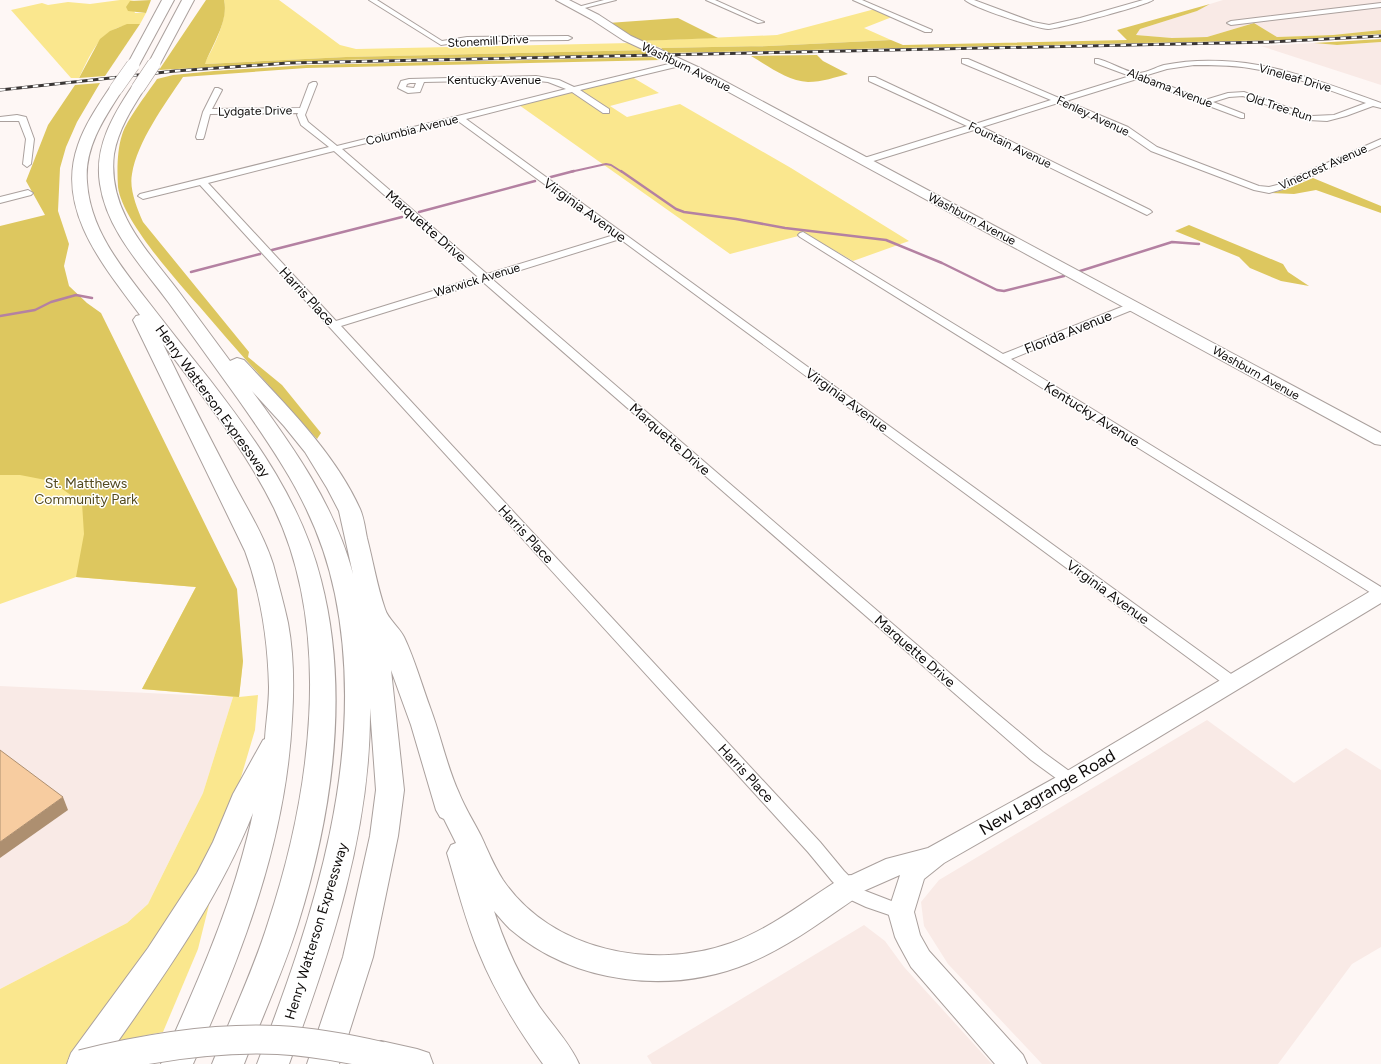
<svg xmlns="http://www.w3.org/2000/svg" width="1381" height="1064" font-family="Figtree,sans-serif">
<rect width="100%" height="100%" fill="#fef7f5"/>
<!-- built -->
<g fill="#f9eae6">
<path d="M1223,0H1381V30L1333,35L1277,37L1254,23L1207,37L1172,38L1136,35L1140,29L1197,11L1210,4Z"/>
<path d="M1381,42V85L1261,46L1314,43L1337,45Z"/>
<path d="M0,686L233,697L203,793L148,904L127,923L0,989Z"/>
<path d="M1207,720L1294,783L1346,748L1381,770V947L1352,964L1278,1064H1042L948,964L924,926L921,902L939,880Z"/>
<path d="M864,925L885,941L904,967L992,1064H652L647,1056Z"/>
</g>
<!-- green -->
<g fill="#fae78e">
<path d="M120,0H134L130,1L135,13H146L140,24C102,24 93,49 79,78H71L11,10L42,3L48,5L68,2L90,4Z"/>
<path d="M224,0H279L340,45L356,49L630,43L647,50L346,57L204,64C214,47 228,19 224,0Z"/>
<path d="M875,9L892,17L864,28L891,40L769,46L661,48L640,41L777,35Z"/>
<path d="M632,77L659,93L610,106L627,117L680,104L791,168L909,241L853,261L806,234L730,254L519,105Z"/>
<path d="M0,237L57,280L243,661L239,697L258,695L255,730L231,811L187,902L71,1064H0V989L127,923L148,904L203,793L233,697L142,689L196,587L76,577L0,604Z"/>
<path d="M212,893L198,949L163,1032L108,1043Z"/>
</g>
<!-- forest -->
<g fill="#ddc75f">
<path d="M151,0L146,13L128,11L126,7L130,1Z"/>
<path d="M206,0H224C229,21 212,45 205,64L346,57L647,50L653,54L340,60L159,70Z"/>
<path d="M1210,4L1197,11L1140,29L1136,35L1172,38L1207,37L1254,23L1277,37L1333,35L1381,30V34L1285,40L666,53L661,48L769,46L891,40L903,45L1127,40L1117,30Z"/>
<path d="M678,18L718,38L640,41L608,23Z"/>
<path d="M127,24H140L105,76L79,78L100,39L110,31Z"/>
<path d="M1381,39V42L1337,45L1314,43Z"/>
<path d="M817,55L823,61L848,74C836,77 822,82 808,82C788,81 768,66 751,56Z"/>
<path d="M657,57L661,60L306,68L183,77C165,104 137,142 132,174C129,189 137,208 143,222L249,352L248,357L282,385L321,433L317,439C278,395 237,351 199,306C176,280 122,220 118,187C117,171 117,150 122,135C127,119 147,94 157,79L173,75L214,71L307,65Z"/>
<path d="M100,83L77,122L66,147L60,168L58,211L69,244L64,266L69,286L87,303L101,313L237,589L243,661L239,697L142,689L196,587L76,577L84,534L82,503L51,481L20,475H0V226L45,215L26,181L48,125L75,85Z"/>
<path d="M1313,178L1381,206V213L1316,190L1294,194L1271,193L1287,189Z"/>
<path d="M1189,225L1283,264L1288,272L1309,286L1281,281L1250,268L1239,257L1175,231Z"/>
</g>
<g fill="none" stroke-linecap="round" stroke-linejoin="round">
<!-- stream-far1 -->
<path stroke="#b481a2" stroke-width="2" d="M570,172L606,164L611,165L622,172"/>
<!-- stream -->
<g stroke="#b481a2" stroke-width="2.5">
<path d="M621,171L676,209L684,212L736,219L785,228L886,240L942,263L997,290L1004,291L1064,276"/>
<path d="M547,178L574,171"/>
<path d="M419,212L535,181"/>
<path d="M272,250L402,217"/>
<path d="M191,272L260,254"/>
<path d="M1077,272L1172,242L1199,244"/>
<path d="M0,316L35,310L51,302L76,295L92,298"/>
</g>
<defs>
<g id="street">
<path d="M369,0H377L442,41L467,37L568,36L572,38L568,40L467,41L441,45Z"/>
<path d="M604,0H616L577,10L574,8Z"/>
<path d="M706,0H715L764,22L758,23Z"/>
<path d="M853,0H862L932,30L931,32H925Z"/>
<path d="M965,0H974L1033,22L1049,25L1080,18L1143,0H1153C1147,5 1058,29 1048,29C1035,28 974,8 965,0Z"/>
<path d="M1381,3V7L1231,25L1227,23L1231,21Z"/>
<path d="M962,59H968L1059,98L1130,76L1095,63V59H1098C1108,61 1130,74 1138,73C1147,73 1156,67 1164,65C1183,61 1203,60 1222,61C1277,63 1330,85 1381,103V108L1373,106L1346,116L1327,121L1308,120L1243,96L1229,97L1213,102L1244,114V118H1241L1137,79L1066,101L1128,127L1157,147L1259,186L1269,187L1277,185L1381,139V145L1283,189L1269,193L1254,190L1151,151L1122,131L1058,103L982,127L1150,210L1152,212L1147,215L974,130L867,163H861L860,161L861,159L967,126L869,81V77H875L975,124L1051,100L962,63ZM1194,65C1213,65 1231,65 1249,68C1289,74 1328,90 1366,103L1334,115L1312,116L1244,92L1228,93L1205,100L1144,76L1167,69Z"/>
<path d="M681,61L685,63L684,65L580,90L609,109V113H603L572,92L466,119L1238,679L1240,683L1238,687L1233,688L1228,687L620,239L492,279L981,700L1043,752L1076,776L1078,780L1076,784L1070,786L1064,784L1031,760L483,282L341,326L820,842L844,871L863,890L907,907L910,912L907,917L901,919L866,907L851,900L832,881L808,852L200,185L143,199L138,196L140,194L329,147L301,125L297,115L298,113L210,114L204,137L203,139H197L196,137L203,112L215,88H218L222,90L212,109L300,108L309,84L313,82H316L317,84L305,115L308,122L337,146L566,89L548,82L529,80L424,82L420,92L408,93L398,88L401,81L409,79L536,76L559,80L574,87ZM410,83H416L414,88L406,87L407,84ZM458,121L614,235L487,274L342,149ZM334,151L478,277L336,321L208,183Z"/>
<path d="M17,115L26,117L34,139L31,164L27,167L23,164L26,139L19,121H0V117Z"/>
<path d="M28,190L33,193L31,195L0,203V197Z"/>
<path d="M803,232L1003,354L1129,304H1137L1138,306L1137,308L1011,359L1381,587V597L1376,596L800,237L798,235L800,233Z"/>
</g>
<g id="secondary">
<path d="M556,0H569L599,15L631,36L700,68L1381,433V445L1375,444L692,72L623,40L591,19Z"/>
<path d="M1381,587V603L1078,786L944,863L924,879L914,912L920,935L929,951L1023,1055L1027,1064H995L911,967L899,945L895,937L888,912L900,875L850,897L841,894L837,887L841,880L886,859L928,848L1062,774L1374,589Z"/>
</g>
<g id="highway">
<path d="M162,0H174L139,65L137,68H129L127,65Z"/>
<path d="M182,0H194L160,64L158,67H150L148,64Z"/>
<path d="M138,84L143,85L145,88C132,108 118,130 114,154C107,211 148,251 179,292C196,315 213,338 230,361L237,358L244,360C285,404 335,453 360,509C364,518 365,528 367,538C373,561 377,586 385,609C388,619 399,627 404,637C415,660 422,686 431,710C441,737 447,767 459,793C465,808 474,822 481,836C488,851 494,866 503,880C551,951 653,971 731,943C770,929 805,901 840,879L850,875L860,879L865,887L860,895C825,919 790,946 749,963C672,995 575,985 510,929C504,923 499,917 494,911C505,945 519,976 539,1006C552,1025 570,1043 579,1064H543C518,1029 495,993 479,953C465,920 457,886 447,853L451,845L456,843L444,819L440,817L436,810L411,725L391,670L404,790L398,836L373,957L339,1064H307L343,957L370,836L376,790L370,708C371,831 331,950 289,1064H257C314,916 368,755 335,594C319,516 283,463 238,399C215,367 192,335 169,303C142,266 107,231 100,184C94,147 113,115 133,85ZM252,391L284,426L305,452L327,488L339,511L353,574C334,504 294,448 252,391Z"/>
<path d="M116,85L121,86L123,89C105,117 84,147 87,182C90,230 122,268 150,304C170,330 190,355 210,380C257,441 302,504 321,580C350,692 332,815 298,924C283,972 262,1017 244,1064H212C231,1017 253,971 268,923C310,797 334,633 274,508C245,449 203,397 163,344C186,392 210,438 234,484C248,510 264,536 273,564C278,583 284,604 288,623C294,655 294,688 292,719C286,841 242,954 193,1064H161C191,996 222,929 242,857C246,842 250,828 253,813C217,904 158,984 102,1064H67L71,1053L148,948L197,873L213,842L233,794L263,740L265,739C266,722 269,705 269,687C268,642 261,594 245,551L133,320L136,316L140,315C104,266 55,210 78,145C85,124 99,104 111,86Z"/>
<path d="M381,1041L417,1049L429,1053L433,1064H368L365,1056L370,1046Z"/>
</g>
</defs>
<!-- street casing -->
<use href="#street" stroke="#aaa09d" stroke-width="2"/>
<!-- secondary casing -->
<use href="#secondary" stroke="#aaa09d" stroke-width="2"/>
<!-- highway casing -->
<use href="#highway" stroke="#aaa09d" stroke-width="2"/>
<!-- street -->
<use href="#street" fill="#fff" fill-rule="evenodd"/>
<!-- secondary -->
<use href="#secondary" fill="#fff" fill-rule="evenodd"/>
<!-- highway -->
<use href="#highway" fill="#fff" fill-rule="evenodd"/>
<defs>
<path id="rail" d="M0,90L175,71L288,63L1269,42L1381,36"/>
</defs>
<!-- rail casing -->
<use href="#rail" stroke="#3a3635" stroke-width="3"/>
<!-- rail -->
<use href="#rail" stroke="#fff" stroke-width="2" stroke-dasharray="5.5" stroke-linecap="butt"/>
<defs>
<g id="highway-bridge-far1">
<path d="M138,88L154,64"/>
<path d="M116,89L133,65"/>
</g>
<path id="highway-bridge" d="M82,1064C146,1048 212,1037 278,1040C313,1042 347,1048 381,1056"/>
</defs>
<!-- highway-bridge-far1 casing -->
<use href="#highway-bridge-far1" stroke="#aaa09d" stroke-width="14" stroke-linecap="butt"/>
<!-- highway-bridge casing -->
<use href="#highway-bridge" stroke="#aaa09d" stroke-width="30" stroke-linecap="butt"/>
<!-- highway-bridge-far1 -->
<use href="#highway-bridge-far1" stroke="#fff" stroke-width="13"/>
<!-- highway-bridge -->
<use href="#highway-bridge" stroke="#fff" stroke-width="28"/>
</g>
<!-- shaded-wall -->
<path fill="#ad8f70" d="M63,797L68,810L0,858V842Z"/>
<!-- building -->
<path fill="#f7cca0" stroke="#ad8f70" d="M0,750L63,797L0,842Z"/>
<g text-anchor="middle" stroke-width="3" stroke-linejoin="round" paint-order="stroke">
<!-- far-street labels -->
<g font-size="12" fill="#0e0b0a" stroke="#fff">
<text transform="translate(488 41) rotate(-3)" y="4">Stonemill Drive</text>
<text transform="translate(686 67) rotate(26)" y="4">Washburn Avenue</text>
<text transform="translate(1295 78) rotate(16)" y="4">Vineleaf Drive</text>
<text x="494" y="84">Kentucky Avenue</text>
<text transform="translate(1170 88) rotate(21)" y="4">Alabama Avenue</text>
<text transform="translate(1279 107) rotate(18)" y="4">Old Tree Run</text>
<text transform="translate(255 111) rotate(-1)" y="4">Lydgate Drive</text>
<text transform="translate(1093 116) rotate(25)" y="4">Fenley Avenue</text>
<text transform="translate(412 130) rotate(-14)" y="4">Columbia Avenue</text>
<text transform="translate(1010 145) rotate(26)" y="4">Fountain Avenue</text>
<text transform="translate(1323 167) rotate(-24)" y="4">Vinecrest Avenue</text>
<text transform="translate(972 219) rotate(28)" y="4">Washburn Avenue</text>
<text transform="translate(477 280) rotate(-17)" y="4">Warwick Avenue</text>
<text transform="translate(1256 373) rotate(29)" y="4">Washburn Avenue</text>
</g>
<!-- street labels -->
<g font-size="14" fill="#0e0b0a" stroke="#fff">
<text transform="translate(585 210) rotate(36)" y="5">Virginia Avenue</text>
<text transform="translate(426 226) rotate(41)" y="5">Marquette Drive</text>
<text transform="translate(307 296) rotate(47)" y="5">Harris Place</text>
<text transform="translate(1068 332) rotate(-22)" y="5">Florida Avenue</text>
<text transform="translate(847 400) rotate(36)" y="5">Virginia Avenue</text>
<text transform="translate(213 401) rotate(54)" y="5">Henry Watterson Expressway</text>
<text transform="translate(1092 414) rotate(32)" y="5">Kentucky Avenue</text>
<text transform="translate(670 439) rotate(41)" y="5">Marquette Drive</text>
<text transform="translate(526 534) rotate(47)" y="5">Harris Place</text>
<text transform="translate(1108 592) rotate(36)" y="5">Virginia Avenue</text>
<text transform="translate(915 651) rotate(41)" y="5">Marquette Drive</text>
<text transform="translate(746 773) rotate(47)" y="5">Harris Place</text>
<text transform="translate(316 931) rotate(-73)" y="5">Henry Watterson Expressway</text>
</g>
<!-- park labels -->
<g font-size="14" fill="#534a1f" stroke="#fff">
<text x="86" y="488">St. Matthews<tspan x="86" dy="16">Community Park</tspan></text>
</g>
<!-- near-street labels -->
<g font-size="17" fill="#0e0b0a" stroke="#fff">
<text transform="translate(1047 792) rotate(-30)" y="6">New Lagrange Road</text>
</g>
</g>
</svg>
